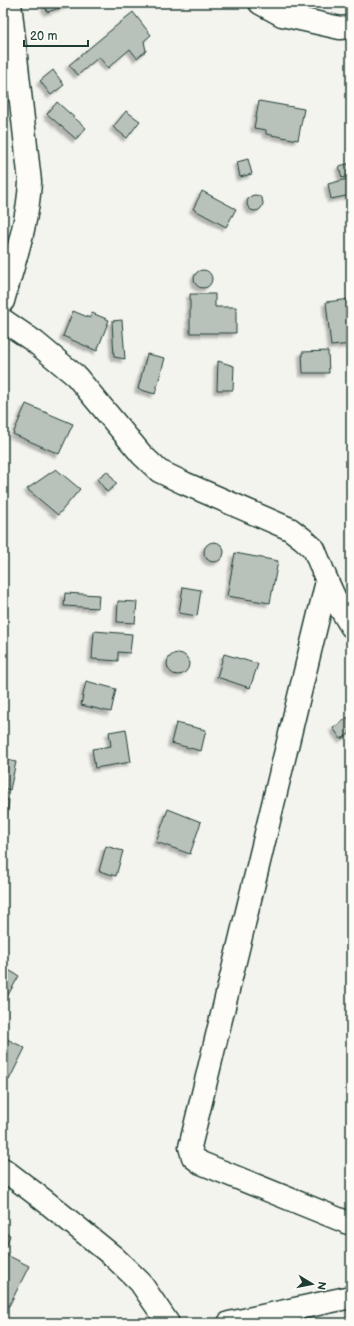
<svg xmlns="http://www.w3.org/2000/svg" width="354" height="1326" font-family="'Balsamiq Sans',sans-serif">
<defs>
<filter id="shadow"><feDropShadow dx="-3.5" dy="3.5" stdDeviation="1" flood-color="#0004"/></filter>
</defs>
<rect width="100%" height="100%" fill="#f4f4ef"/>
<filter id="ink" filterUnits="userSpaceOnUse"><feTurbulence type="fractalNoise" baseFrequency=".025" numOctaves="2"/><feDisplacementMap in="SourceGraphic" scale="8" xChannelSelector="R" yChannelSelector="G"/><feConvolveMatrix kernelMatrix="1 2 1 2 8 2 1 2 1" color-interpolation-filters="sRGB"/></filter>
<g filter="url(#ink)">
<!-- building -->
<g fill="#b9c1bb" stroke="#1f3d34" filter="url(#shadow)">
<path d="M44,3H76L47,12Z"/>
<path d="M133,12L151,35L144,41L146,51L137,58L130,49L108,68L99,57L78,75L69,65Z"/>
<path d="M53,70L64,85L51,95L40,81Z"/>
<path d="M259,101L304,109L298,140L266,134V130L254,128Z"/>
<path d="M57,102L86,128L76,139L47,114Z"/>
<path d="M126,111L140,121L127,138L113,127Z"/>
<path d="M248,159L252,174L240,177L237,162Z"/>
<path d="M351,163V176L342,178L339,166Z"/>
<path d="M351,178V195L331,199L328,184Z"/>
<path d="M202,191L236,209L226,227L193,209Z"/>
<circle cx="255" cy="203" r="8"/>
<circle cx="203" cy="279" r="9"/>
<path d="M190,294H215V307H236V333H190Z"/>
<path d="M351,299V344L331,346L326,302Z"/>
<path d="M73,311L90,318L92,313L109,320L97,351L63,336Z"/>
<path d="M122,320L125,359L114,357L112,321Z"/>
<path d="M328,351L329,373H303L302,352Z"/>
<path d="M147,354L165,358L155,394L138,389Z"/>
<path d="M218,361L234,366L233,390H217Z"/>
<path d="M26,404L73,424L59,454L13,434Z"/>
<path d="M56,469L80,489L58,515L27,489Z"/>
<path d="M107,471L117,484L107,492L97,479Z"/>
<circle cx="214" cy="552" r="10"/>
<path d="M235,553L278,561L270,603L227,596Z"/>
<path d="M183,587L201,590L197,616L179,613Z"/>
<path d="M65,593L99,595L98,608L64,606Z"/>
<path d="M118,601L137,602L135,623L117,622Z"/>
<path d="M94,631L132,634L130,653L118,652V661L92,659Z"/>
<circle cx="178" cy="664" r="11"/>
<path d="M224,654L258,664L250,688L217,677Z"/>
<path d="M86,681L116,689L111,712L81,705Z"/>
<path d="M350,716L351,733L341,739L333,728Z"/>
<path d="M176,723L206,730L201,751L171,743Z"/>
<path d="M126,729L131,762L95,768L92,749L111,746L109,732Z"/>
<path d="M3,759L16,762L10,790L3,788Z"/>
<path d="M3,799L9,800L7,818L3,817Z"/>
<path d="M168,809L201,822L190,854L156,842Z"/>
<path d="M106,846L123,851L116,876L99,871Z"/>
<path d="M3,967L19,976L5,1000L3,999Z"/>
<path d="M3,1037L25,1048L9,1080L3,1077Z"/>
<path d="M3,1232L10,1235L7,1245L3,1244Z"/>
<path d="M3,1253L29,1266L9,1306L3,1303Z"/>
</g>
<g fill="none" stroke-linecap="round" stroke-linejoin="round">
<defs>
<g id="street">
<path d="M260,3L282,15L340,28L351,27"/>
<path d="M3,301C14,262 28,223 30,182L10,3"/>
<path d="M3,320L35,342L76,376L142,455L159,471L184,483L290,529L303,539L314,549L327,581L337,603L351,626"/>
<path d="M327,581L190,1147L193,1157L201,1163L351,1224"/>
<path d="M3,1169L45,1201L114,1257L140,1282L168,1323"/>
<path d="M229,1323L351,1297"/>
</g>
</defs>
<!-- street casing -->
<use href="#street" stroke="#1f3d34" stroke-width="25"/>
<!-- street -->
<use href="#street" stroke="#fdfcf7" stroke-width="22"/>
</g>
</g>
<!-- margin -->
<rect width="354" height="1326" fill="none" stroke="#fdfcf7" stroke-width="16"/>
<rect x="8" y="8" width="338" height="1310" fill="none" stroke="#1f3d34" stroke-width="1.5" filter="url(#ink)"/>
<!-- north arrow -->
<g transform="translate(312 1284) rotate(100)" stroke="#fdfcf7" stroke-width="3" paint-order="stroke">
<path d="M0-3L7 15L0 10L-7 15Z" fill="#1f3d34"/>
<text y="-6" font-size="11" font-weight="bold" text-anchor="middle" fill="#1f3d34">N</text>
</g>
<!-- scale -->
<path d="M24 40v6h64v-6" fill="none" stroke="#1f3d34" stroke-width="2"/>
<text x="30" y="40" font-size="12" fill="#1f3d34" stroke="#fdfcf7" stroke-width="3" paint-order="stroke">20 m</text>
</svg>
